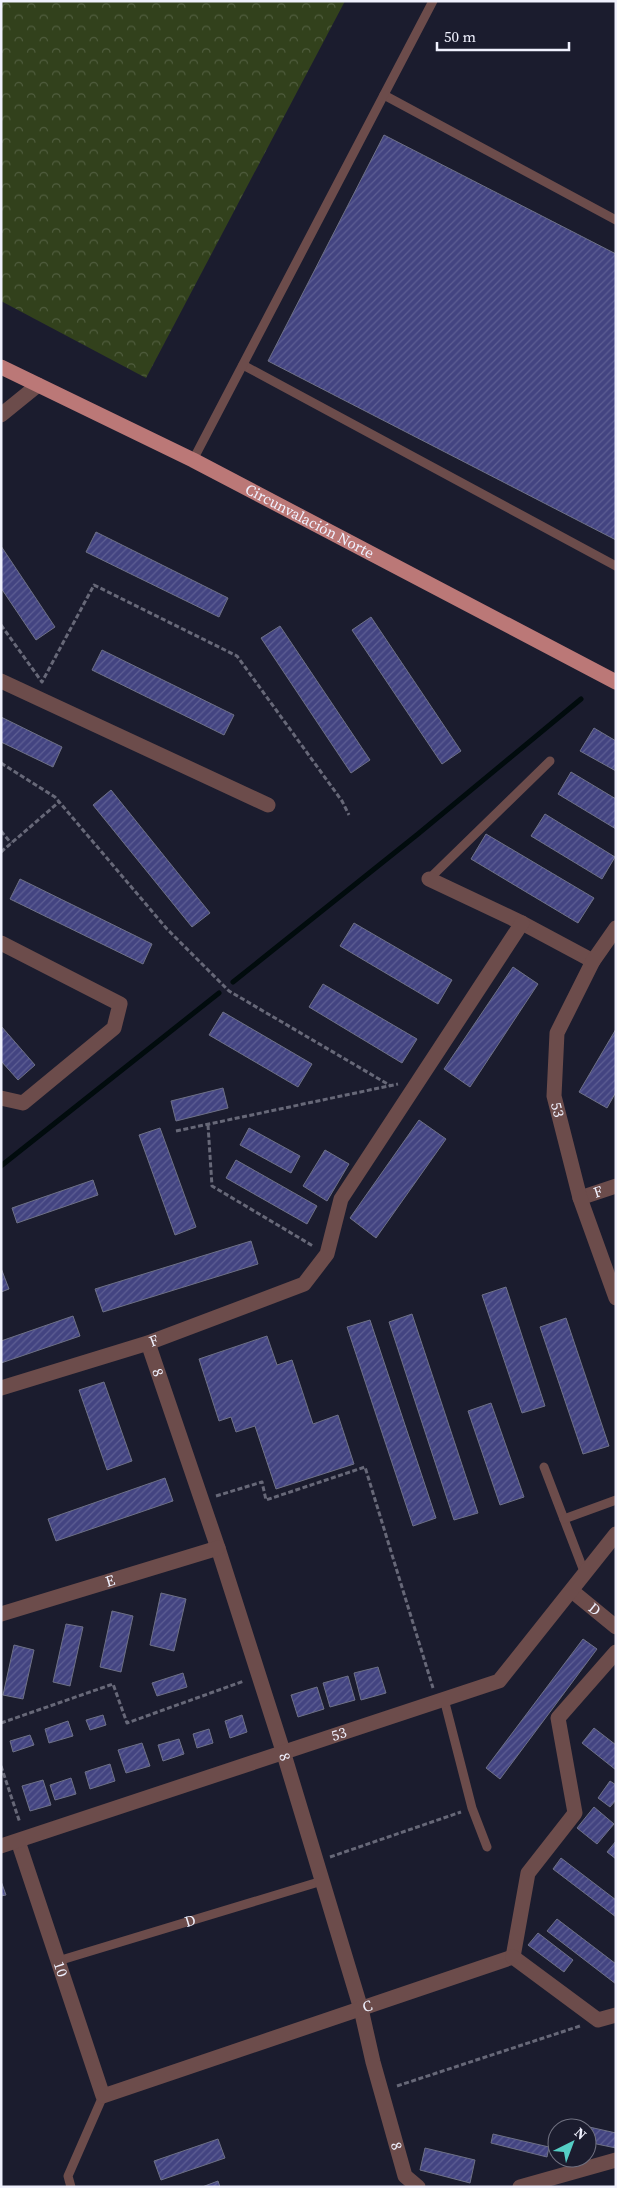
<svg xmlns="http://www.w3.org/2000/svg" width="617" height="2188" font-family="'Source Serif 4',serif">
<defs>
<pattern id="forest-crowns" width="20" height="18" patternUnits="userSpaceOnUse" patternTransform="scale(1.25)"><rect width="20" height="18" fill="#32411c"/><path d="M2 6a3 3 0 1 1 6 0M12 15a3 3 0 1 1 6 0" fill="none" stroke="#505d3e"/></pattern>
<pattern id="building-hatch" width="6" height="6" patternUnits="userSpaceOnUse" patternTransform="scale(1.25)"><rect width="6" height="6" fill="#434481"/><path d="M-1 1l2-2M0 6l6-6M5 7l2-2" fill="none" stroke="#5e5f94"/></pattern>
</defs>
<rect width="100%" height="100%" fill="#1b1c2e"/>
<!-- forest -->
<path fill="url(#forest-crowns)" d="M1,1H345L146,378L1,301Z"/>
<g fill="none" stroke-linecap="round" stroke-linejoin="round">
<!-- stream -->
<g stroke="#010b0d" stroke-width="5">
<path d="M233,982L418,834L581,699"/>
<path d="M1,1166L219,993"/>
</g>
</g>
<!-- building -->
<g fill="url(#building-hatch)" stroke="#6e7187">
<path d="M384,135L616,254V540L268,361Z"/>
<path d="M96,532L228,598L219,617L86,552Z"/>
<path d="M1,546L55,627L36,640L1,588Z"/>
<path d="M371,617L461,751L442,764L352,630Z"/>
<path d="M280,626L370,760L351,773L261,638Z"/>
<path d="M102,650L234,715L224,735L92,670Z"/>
<path d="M1,717L62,747L53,767L1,742Z"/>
<path d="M594,728L616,741V771L580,751Z"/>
<path d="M571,772L616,799V829L558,794Z"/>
<path d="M111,790L210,913L192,927L93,805Z"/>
<path d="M545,814L615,857L602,879L531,836Z"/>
<path d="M486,834L594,898L578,923L471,859Z"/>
<path d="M20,879L152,944L143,964L10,899Z"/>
<path d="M354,923L452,980L438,1004L340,946Z"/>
<path d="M513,967L538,984L470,1087L444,1069Z"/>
<path d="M323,984L417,1039L402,1063L309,1007Z"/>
<path d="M223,1012L312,1064L298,1087L209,1035Z"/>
<path d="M1,1026L35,1065L18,1080L1,1061Z"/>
<path d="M616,1029V1092L607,1108L579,1092Z"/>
<path d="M223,1088L228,1108L176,1121L171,1101Z"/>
<path d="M419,1120L446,1139L376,1238L350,1218Z"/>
<path d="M160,1128L196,1227L175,1235L139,1135Z"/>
<path d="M249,1128L300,1156L291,1173L240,1145Z"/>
<path d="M325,1150L349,1164L327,1201L303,1186Z"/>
<path d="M236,1160L317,1206L307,1224L226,1178Z"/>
<path d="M93,1180L98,1195L17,1223L12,1208Z"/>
<path d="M251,1241L258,1264L103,1312L95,1289Z"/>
<path d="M1,1268L9,1289L1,1292Z"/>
<path d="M506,1287L545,1406L522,1413L482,1295Z"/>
<path d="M412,1314L478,1513L454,1520L389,1322Z"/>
<path d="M73,1316L80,1336L1,1363V1341Z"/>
<path d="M566,1318L609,1446L583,1454L540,1327Z"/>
<path d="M370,1320L436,1518L413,1526L347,1327Z"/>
<path d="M267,1336L277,1365L292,1360L313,1424L338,1415L354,1464L276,1489L255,1426L236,1432L231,1417L219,1421L199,1359Z"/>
<path d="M104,1382L132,1461L107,1470L79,1390Z"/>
<path d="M491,1403L524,1497L500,1505L468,1411Z"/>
<path d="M165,1478L173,1501L56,1541L48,1519Z"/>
<path d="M161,1593L186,1599L174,1651L150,1645Z"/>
<path d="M112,1611L133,1616L121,1672L100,1667Z"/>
<path d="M66,1624L83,1627L70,1686L53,1682Z"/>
<path d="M583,1639L597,1649L500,1779L486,1768Z"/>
<path d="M14,1645L34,1650L23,1699L3,1695Z"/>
<path d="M378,1667L386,1693L361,1700L354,1673Z"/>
<path d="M183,1673L187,1687L157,1696L152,1683Z"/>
<path d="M348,1676L355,1700L330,1707L323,1683Z"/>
<path d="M317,1687L324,1709L298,1717L291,1695Z"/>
<path d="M103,1715L106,1725L90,1730L86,1720Z"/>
<path d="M242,1715L247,1732L230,1738L225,1721Z"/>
<path d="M68,1721L73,1736L49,1743L45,1729Z"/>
<path d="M594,1728L616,1745V1770L582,1743Z"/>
<path d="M209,1729L213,1743L197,1748L193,1734Z"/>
<path d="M30,1735L34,1745L13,1752L10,1741Z"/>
<path d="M179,1739L184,1754L163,1761L158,1745Z"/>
<path d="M142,1743L150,1766L126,1773L118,1750Z"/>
<path d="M110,1764L115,1781L90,1789L85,1772Z"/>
<path d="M71,1778L76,1794L55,1800L50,1785Z"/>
<path d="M43,1780L51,1805L30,1811L22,1786Z"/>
<path d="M610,1781L616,1785V1800L610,1807L598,1798Z"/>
<path d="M594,1807L614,1824L597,1844L577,1828Z"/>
<path d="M616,1841V1859L607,1852Z"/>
<path d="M561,1858L616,1900V1917L553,1869Z"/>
<path d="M1,1881L6,1895L1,1896Z"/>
<path d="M557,1919L616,1964V1984L547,1931Z"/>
<path d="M538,1933L573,1960L564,1972L528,1945Z"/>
<path d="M567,2122L616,2133V2148L587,2142V2128H566Z"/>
<path d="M493,2134L549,2147L547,2157L491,2143Z"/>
<path d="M218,2139L225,2158L161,2180L154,2161Z"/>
<path d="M425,2148L475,2160L470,2183L420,2170Z"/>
<path d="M218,2181L220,2187H202Z"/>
</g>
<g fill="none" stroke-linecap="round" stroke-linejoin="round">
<!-- path -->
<g stroke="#676878" stroke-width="3" stroke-dasharray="5 2.5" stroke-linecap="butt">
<path d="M1,625L42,682L94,585L237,656L342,801L349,815"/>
<path d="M1,763L55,797L167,929L229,991L391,1086"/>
<path d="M1,831L11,843"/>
<path d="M1,852L59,802"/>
<path d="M208,1125L212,1186L313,1246"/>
<path d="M176,1131L398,1084"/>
<path d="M216,1496L262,1482L266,1500L365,1467L433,1688"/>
<path d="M1,1723L113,1684L127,1723L244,1681"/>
<path d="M1,1766L20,1823"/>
<path d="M330,1857L461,1812"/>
<path d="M397,2086L580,2026"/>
</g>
<!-- service -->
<g stroke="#6c4c4b" stroke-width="9">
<path d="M384,95L616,220"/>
<path d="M243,365L616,566"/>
<path d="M193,460L433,1"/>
<path d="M429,879L550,761"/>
<path d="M544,1467L585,1574"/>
<path d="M564,1519L616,1500"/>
<path d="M444,1699L472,1808L487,1847"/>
<path id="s1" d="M58,1961L322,1881"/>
<path d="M71,2187L68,2176L103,2096"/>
</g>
<!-- minor -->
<g stroke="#6c4c4b" stroke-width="15">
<path d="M1,415L38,385"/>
<path d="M1,681L268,805"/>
<path d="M429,879L522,923L593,961"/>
<path d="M1,943L120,1004L114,1028L23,1103L1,1098"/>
<path id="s2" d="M580,1198L616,1186"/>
<path id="s3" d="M148,1343L218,1548L283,1751L361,2009L373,2062L405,2176L418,2187"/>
<path id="s4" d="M1,1388L148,1343L304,1284L327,1254L341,1199L522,923"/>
<path id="s5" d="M572,1591L616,1627"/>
<path id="s6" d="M1,1614L218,1548"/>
<path id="s7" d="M18,1841L103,2096L513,1957"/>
<path d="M513,1957L528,1873L575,1813L558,1718L616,1652"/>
<path d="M513,1957L598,2020L616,2015"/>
<path d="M520,2187L616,2160"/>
</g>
<!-- tertiary -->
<g stroke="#6c4c4b" stroke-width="15">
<path id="s8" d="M616,928L593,961L557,1033L554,1096L580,1198L616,1298"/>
<path id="s9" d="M1,1846L499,1681L616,1534"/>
</g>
<!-- primary -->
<path stroke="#bb7877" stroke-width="15" id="s10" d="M1,367L193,460L616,682"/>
</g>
<g text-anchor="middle" stroke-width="5" stroke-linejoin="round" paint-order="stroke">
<!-- street labels -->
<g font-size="15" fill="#f0f1fe" stroke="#1b1c2e">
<text dy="5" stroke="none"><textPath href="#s10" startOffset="345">Circunvalación Norte</textPath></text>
<text dy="5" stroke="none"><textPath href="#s8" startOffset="198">53</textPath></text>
<text dy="5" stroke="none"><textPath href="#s2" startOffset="19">F</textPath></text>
<text dy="5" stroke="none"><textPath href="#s4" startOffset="160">F</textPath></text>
<text dy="5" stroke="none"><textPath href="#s3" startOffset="31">8</textPath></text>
<text dy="5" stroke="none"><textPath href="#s6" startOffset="114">E</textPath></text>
<text dy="5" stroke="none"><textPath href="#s5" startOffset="29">D</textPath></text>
<text dy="5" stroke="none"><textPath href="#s9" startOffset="356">53</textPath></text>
<text dy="5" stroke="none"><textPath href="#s3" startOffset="436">8</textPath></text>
<text dy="5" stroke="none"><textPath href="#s1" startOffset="138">D</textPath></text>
<text dy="5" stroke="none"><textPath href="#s7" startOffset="135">10</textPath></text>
<text dy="5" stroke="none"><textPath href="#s7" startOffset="548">C</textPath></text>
<text dy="5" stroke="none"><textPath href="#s3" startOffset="841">8</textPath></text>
</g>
</g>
<!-- border -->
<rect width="617" height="2188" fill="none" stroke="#f0f1fe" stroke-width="5"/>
<!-- north arrow -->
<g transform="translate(572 2143) rotate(42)"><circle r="24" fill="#1b1c2e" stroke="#707181"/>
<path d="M0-4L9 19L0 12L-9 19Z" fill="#55cec5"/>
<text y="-8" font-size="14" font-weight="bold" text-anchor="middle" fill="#f0f1fe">N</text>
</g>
<!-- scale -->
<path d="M437 42v8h132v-8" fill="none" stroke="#f0f1fe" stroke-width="2.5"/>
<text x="444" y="42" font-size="15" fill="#f0f1fe" stroke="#1b1c2e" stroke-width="4" paint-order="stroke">50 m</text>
</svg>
